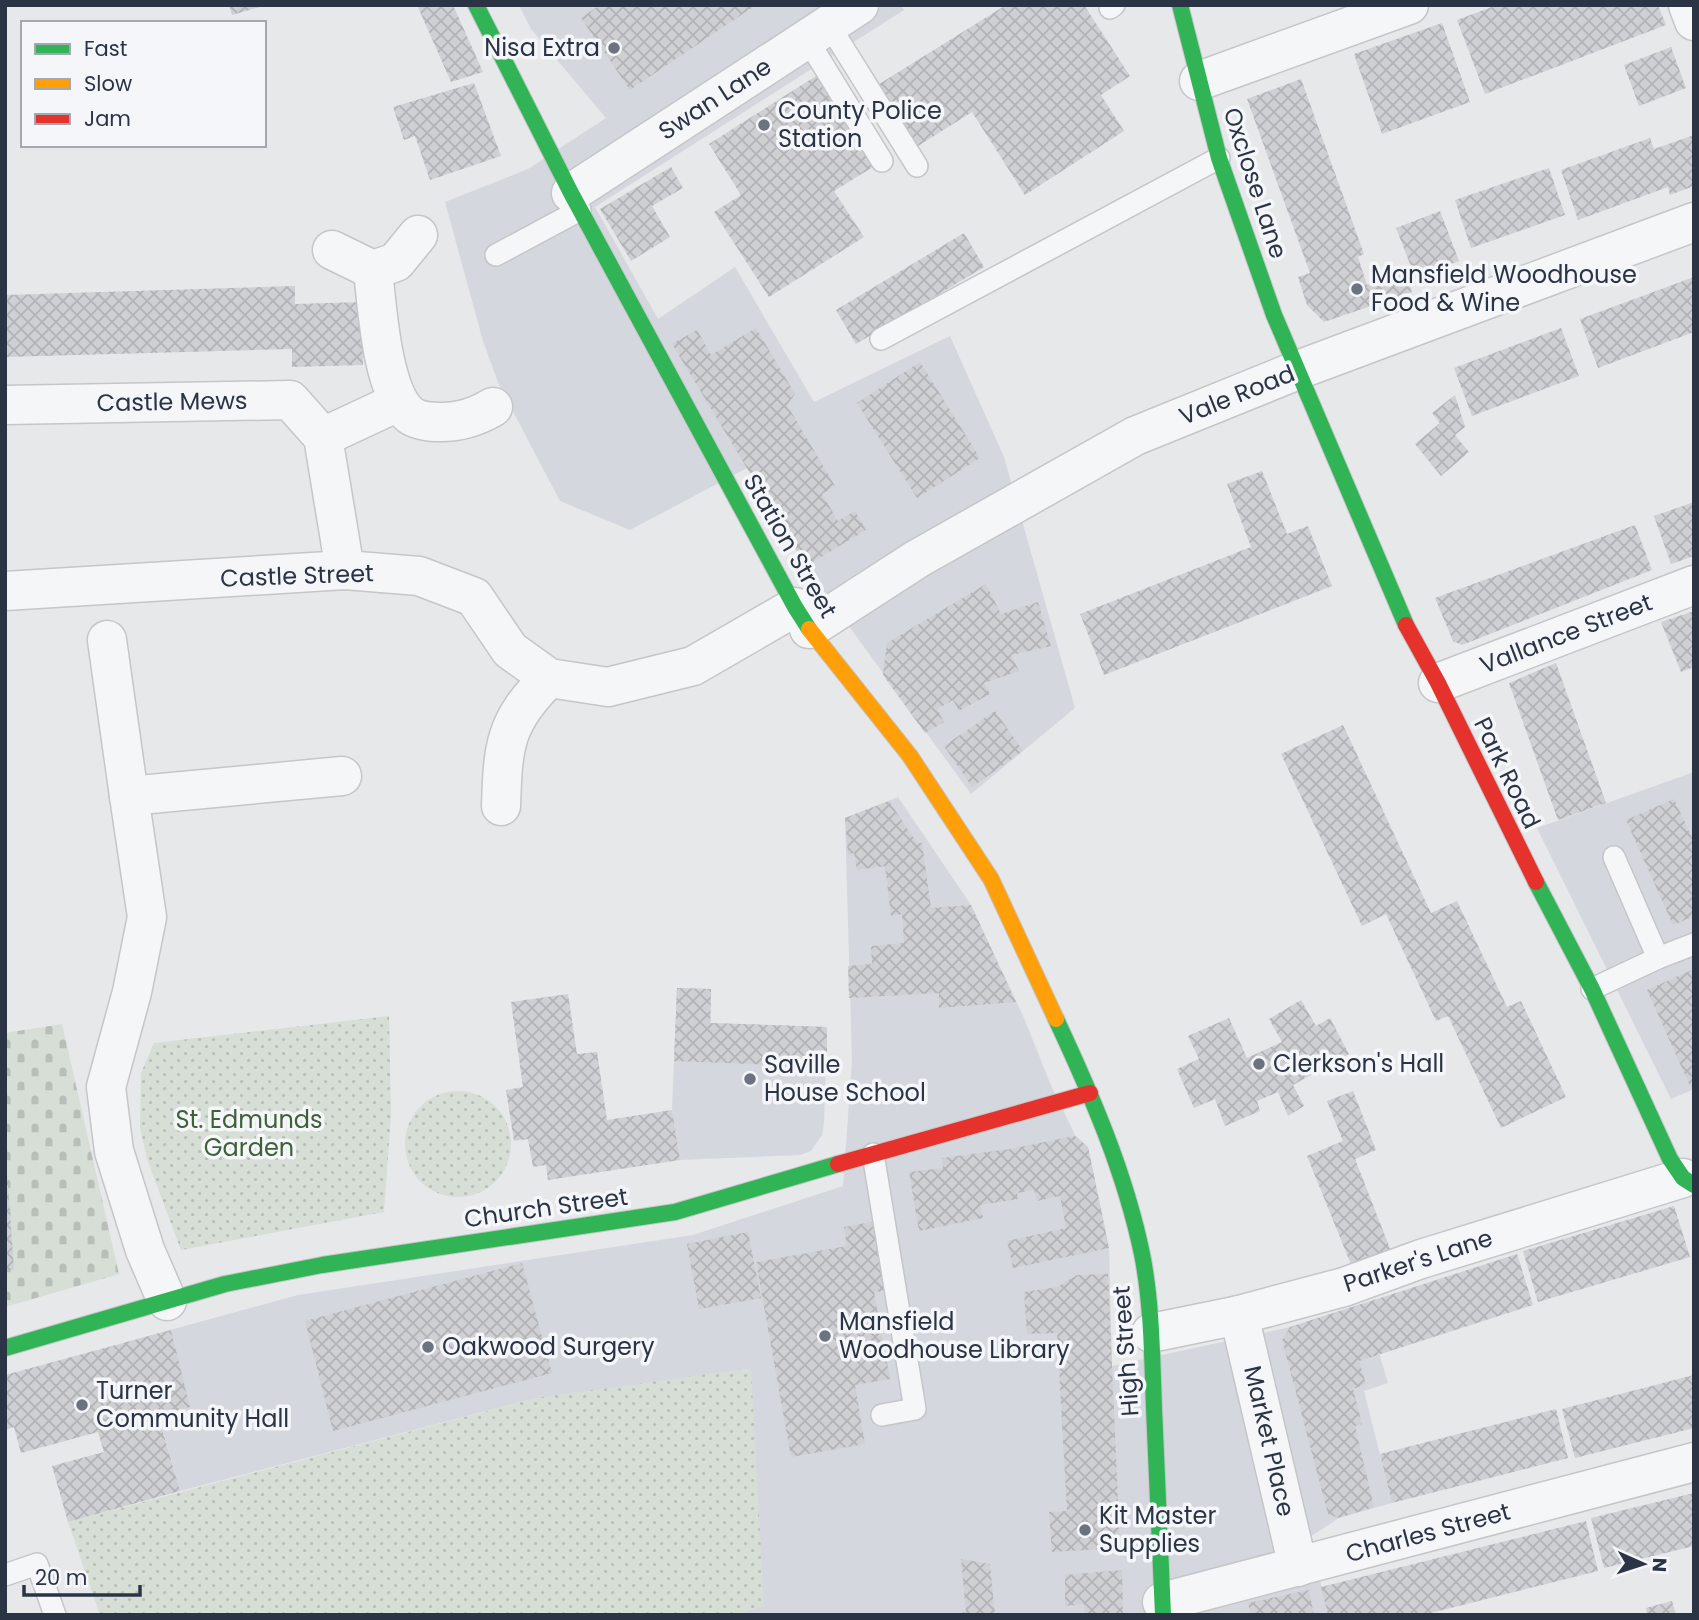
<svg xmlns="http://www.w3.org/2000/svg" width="1699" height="1620" font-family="Poppins,sans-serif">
<defs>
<pattern id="green-dots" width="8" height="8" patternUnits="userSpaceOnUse" patternTransform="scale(1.75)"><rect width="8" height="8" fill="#d6ded6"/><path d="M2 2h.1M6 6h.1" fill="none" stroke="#b8bfb9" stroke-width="1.8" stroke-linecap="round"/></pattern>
<pattern id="cemetery-stones" width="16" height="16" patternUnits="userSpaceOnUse" patternTransform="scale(1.75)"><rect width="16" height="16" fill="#d6ded6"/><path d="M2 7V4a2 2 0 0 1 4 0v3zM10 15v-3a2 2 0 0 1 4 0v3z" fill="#b8bfb9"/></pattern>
<pattern id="building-cross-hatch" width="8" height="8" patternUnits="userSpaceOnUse" patternTransform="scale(1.75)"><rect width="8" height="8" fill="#ced0d3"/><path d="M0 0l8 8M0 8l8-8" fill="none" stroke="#b1b3b6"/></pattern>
</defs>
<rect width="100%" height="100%" fill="#e6e8ea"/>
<!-- built -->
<g fill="#d4d7dd">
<path d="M519,5H901L904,10L595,207L658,319L735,267L814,402L950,336L1004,457L1075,708L971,794L806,567L747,468L630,530L560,501L499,385L483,341L445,202L528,169L606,118L531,29Z"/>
<path d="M1694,772V1089L1671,1099L1537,828Z"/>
<path d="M898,797L971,905L1024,1018L1050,1083L1075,1135L1088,1147L1109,1248L1112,1366L1290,1327L1364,1303L1388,1383L1364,1391L1392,1503L1339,1518L1310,1537L1328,1615H735L764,1605L536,1398L180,1491L137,1339L298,1295L693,1235L843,1186L852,1061L845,818Z"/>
<path d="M677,988L711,989V1023L827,1027L824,1123L822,1135L811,1151L800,1155L680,1160L672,1110Z"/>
</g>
<!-- green -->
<g fill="url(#green-dots)">
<path d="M389,1016L391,1115L384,1212L181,1250L147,1159L140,1127L141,1073L154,1043Z"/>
<circle cx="458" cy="1144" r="53"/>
<path d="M751,1368L764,1606L735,1615H100L68,1522L536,1398Z"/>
</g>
<!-- cemetery -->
<path fill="url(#cemetery-stones)" d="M62,1024L119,1274L5,1307V1033Z"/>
<!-- building -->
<g fill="url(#building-cross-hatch)">
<path d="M229,5H263V6L232,15Z"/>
<path d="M417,5H453L483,72L451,82Z"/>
<path d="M600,5H756L630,90L581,18Z"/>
<path d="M1006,5H1084L1130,76L1101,95L1124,131L1025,195L972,112L915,148L876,86Z"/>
<path d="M1497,5H1658L1666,25L1485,94L1457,20Z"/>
<path d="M1442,23L1470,102L1382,134L1354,54Z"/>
<path d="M1671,47L1686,88L1639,106L1624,65Z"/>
<path d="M816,76L873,167L834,191L864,237L769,297L714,212L741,195L709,144Z"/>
<path d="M1301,79L1364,254L1358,257L1367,285L1406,272L1412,292L1324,322L1307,305L1298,277L1310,273L1247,99Z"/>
<path d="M474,83L501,156L430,180L415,136L404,140L393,107Z"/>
<path d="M1694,135V186L1670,195L1668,187L1578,220L1561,170L1650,138L1654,149Z"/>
<path d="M671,167L683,188L652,206L670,237L631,261L600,209Z"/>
<path d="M1549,168L1565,215L1471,248L1455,200Z"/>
<path d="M1440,211L1459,261L1415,277L1396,228Z"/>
<path d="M964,233L984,267L856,344L836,310Z"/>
<path d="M1694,277V332L1598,368L1580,319Z"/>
<path d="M295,286V304L362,302L363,365L292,367V349L5,357V295Z"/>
<path d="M756,328L795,394L787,405L835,486L822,494L838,521L855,511L866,530L806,566L672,344L697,330L711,355Z"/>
<path d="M1561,328L1579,376L1472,416L1454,368Z"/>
<path d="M920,362L980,458L917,498L857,403Z"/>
<path d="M1455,395L1465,427L1455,435L1469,452L1441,476L1415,444L1440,423L1432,413Z"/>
<path d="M1262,471L1287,534L1308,526L1332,586L1104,675L1080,614L1251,547L1227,484Z"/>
<path d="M1694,502V556L1671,564L1654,516Z"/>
<path d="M1635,525L1652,570L1462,645L1453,641L1435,598Z"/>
<path d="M986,584L1001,614L1038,602L1051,646L1011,655L1019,671L984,683L990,694L959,711L953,700L937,709L944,722L925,733L883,675L887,643Z"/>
<path d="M1694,611V667L1681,672L1661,622Z"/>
<path d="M1556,663L1606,803L1558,820L1509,683Z"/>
<path d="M995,711L1023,751L972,787L944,746Z"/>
<path d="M1343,725L1431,913L1457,901L1507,1007L1521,1001L1566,1097L1501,1128L1448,1016L1436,1021L1386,914L1362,926L1281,754Z"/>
<path d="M1674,799L1694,842V916L1673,925L1626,820Z"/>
<path d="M889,801L917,843H922L931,908L971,905L1016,1002L939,1008V993L849,998L848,966L872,964L871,946L904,943L902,914L891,916L885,866L857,870L854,853L848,855L845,818Z"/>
<path d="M1694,969V1084L1690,1086L1647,990Z"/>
<path d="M677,988L711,989L710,1023L827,1027V1067L674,1061Z"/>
<path d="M568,994L577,1054L597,1052L607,1120L672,1110L680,1160L548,1180L546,1165L533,1167L528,1139L514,1141L506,1090L523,1087L511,1002Z"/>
<path d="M1301,1000L1316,1026L1330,1018L1349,1054L1293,1085L1304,1106L1288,1116L1278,1092L1257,1101L1260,1111L1225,1126L1215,1099L1194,1108L1177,1069L1199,1059L1188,1036L1229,1018L1247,1058L1282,1042L1269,1019Z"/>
<path d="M1353,1091L1376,1150L1355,1159L1391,1251L1352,1267L1307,1156L1343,1141L1327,1101Z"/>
<path d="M1075,1136L1088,1147L1109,1248L1013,1268L1007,1241L1066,1228L1060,1196L1037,1201L1034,1190L1017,1193L1018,1199L980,1205L983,1218L919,1231L909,1172L943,1168L942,1158L1010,1149Z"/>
<path d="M5,1171H7L14,1270H5Z"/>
<path d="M1674,1206L1690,1257L1538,1302L1523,1251Z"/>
<path d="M872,1222L885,1291L874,1292L890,1379L855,1385L865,1444L791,1457L756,1262L847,1246L844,1227Z"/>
<path d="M748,1232L761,1298L699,1309L687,1244Z"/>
<path d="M1517,1254L1533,1305L1359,1361L1366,1384L1353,1389L1362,1424L1355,1426L1374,1507L1339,1518L1328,1514L1282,1340L1290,1327Z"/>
<path d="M522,1263L552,1373L333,1431L305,1321Z"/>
<path d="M1108,1274L1120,1548L1052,1552L1049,1512L1067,1511L1057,1333L1027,1334L1024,1292L1057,1287L1077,1275Z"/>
<path d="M171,1330L190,1407L158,1415L180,1491L68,1522L52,1466L104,1452L98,1432L21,1453L14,1427L5,1430V1375Z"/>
<path d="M1694,1375V1428L1575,1458L1562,1409Z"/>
<path d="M1556,1409L1568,1458L1392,1503L1380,1454Z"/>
<path d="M1694,1493V1546L1604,1568L1591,1518Z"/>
<path d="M1586,1521L1598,1571L1423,1615H1328L1321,1587Z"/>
<path d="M961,1559L990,1564L995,1615H957V1613L966,1612Z"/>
<path d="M1122,1570L1123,1615H1085L1084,1604L1065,1606V1575Z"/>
<path d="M1309,1590L1314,1615H1251L1248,1603Z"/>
<path d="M1672,1601L1676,1615H1647L1646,1608Z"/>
</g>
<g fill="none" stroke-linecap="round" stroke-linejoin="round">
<defs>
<g id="lane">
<path d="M1110,8L1114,5"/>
<path d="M829,25L917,166"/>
<path d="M807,39L882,161"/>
<path d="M496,255L580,210"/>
<path d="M881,339L1219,158"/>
<path d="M1614,857L1658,958"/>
<path d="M1592,989L1658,958L1694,944"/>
<path d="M873,1154L915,1409L882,1415"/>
<path d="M5,1575L37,1564L55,1615"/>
</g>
<g id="street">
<path d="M1688,5L1694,21"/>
<path d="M1199,81L1409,5"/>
<path d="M571,193L859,5"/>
<path d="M332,250L373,270L396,262L418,235"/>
<path d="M373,270C377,306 382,393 410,415C418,421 431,422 441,422C461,422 476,417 493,407"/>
<path d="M5,405L290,400L323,437L345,570"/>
<path d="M323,437L398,402"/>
<path d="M5,591L345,570L419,576L474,597L510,650L549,678L608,687L693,666L795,607"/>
<path d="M809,629L917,559L1135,436L1298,370L1694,222"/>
<path d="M107,640L129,796"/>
<path d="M1438,683L1694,585"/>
<path d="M501,806C503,746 504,722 549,678"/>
<path d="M167,1301L145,1250L114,1151L106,1087L132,992L147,917L129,796L342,776"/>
<path d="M1239,1315L1298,1567"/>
<path d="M1151,1333L1239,1315L1344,1287L1421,1259L1683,1178"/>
<path d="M1162,1602L1694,1462"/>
</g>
<g id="fast">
<path d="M476,5L571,193L795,607L809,629"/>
<path d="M1180,5L1219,158L1274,315L1406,625"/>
<path d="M1536,882L1592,989L1670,1159L1683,1178L1694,1185"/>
<path d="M1056,1019C1091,1094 1125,1172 1142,1254C1152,1304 1152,1357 1154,1408C1157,1477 1160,1546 1163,1615"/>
<path d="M5,1348L225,1284L322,1265L675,1212L838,1164"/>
</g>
<path id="slow" d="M809,629L910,756L991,879L1056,1019"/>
<g id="jam">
<path d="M1406,625L1438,683L1536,882"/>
<path d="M838,1164L1090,1093"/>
</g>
</defs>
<!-- lane casing -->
<use href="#lane" stroke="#c4c6c8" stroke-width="24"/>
<!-- street casing -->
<use href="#street" stroke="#c4c6c8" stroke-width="41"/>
<!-- fast casing -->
<use href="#fast" stroke="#c4c6c8" stroke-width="18"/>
<!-- slow casing -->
<use href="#slow" stroke="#c4c6c8" stroke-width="18"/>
<!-- jam casing -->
<use href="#jam" stroke="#c4c6c8" stroke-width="18"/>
<!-- lane -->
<use href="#lane" stroke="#f5f6f7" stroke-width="21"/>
<!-- street -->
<use href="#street" stroke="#f5f6f7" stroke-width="38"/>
<!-- fast -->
<use href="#fast" stroke="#30b455" stroke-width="16"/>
<!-- slow -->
<use href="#slow" stroke="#ff9f0a" stroke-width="16"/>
<!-- jam -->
<use href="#jam" stroke="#e5322d" stroke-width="16"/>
</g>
<!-- markers -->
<g fill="#6c737f" stroke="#f4f6f9" stroke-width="2.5">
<circle cx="614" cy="48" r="7"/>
<circle cx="764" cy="125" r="7"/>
<circle cx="1357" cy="289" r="7"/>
<circle cx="1259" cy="1064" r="7"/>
<circle cx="750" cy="1079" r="7"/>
<circle cx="825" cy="1336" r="7"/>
<circle cx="428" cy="1347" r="7"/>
<circle cx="82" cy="1405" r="7"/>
<circle cx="1085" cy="1530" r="7"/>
</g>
<g text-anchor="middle" stroke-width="7" stroke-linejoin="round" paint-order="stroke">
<!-- poi labels -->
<g font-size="24" fill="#2b3445" stroke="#f4f6f9" text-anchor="start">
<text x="600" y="56" text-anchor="end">Nisa Extra</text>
<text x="778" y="119">County Police<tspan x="778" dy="28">Station</tspan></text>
<text x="1371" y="283">Mansfield Woodhouse<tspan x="1371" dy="28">Food &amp; Wine</tspan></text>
<text x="1273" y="1072">Clerkson's Hall</text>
<text x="764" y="1073">Saville<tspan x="764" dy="28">House School</tspan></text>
<text x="839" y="1330">Mansfield<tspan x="839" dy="28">Woodhouse Library</tspan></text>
<text x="442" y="1355">Oakwood Surgery</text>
<text x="96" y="1399">Turner<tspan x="96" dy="28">Community Hall</tspan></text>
<text x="1099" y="1524">Kit Master<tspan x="1099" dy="28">Supplies</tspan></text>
</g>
<!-- street labels -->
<g font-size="24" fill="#2b3445" stroke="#f4f6f9">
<text transform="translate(715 99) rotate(-33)" y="8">Swan Lane</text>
<text transform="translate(1255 183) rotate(72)" y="8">Oxclose Lane</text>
<text transform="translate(1237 395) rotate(-22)" y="8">Vale Road</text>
<text transform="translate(172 402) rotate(-1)" y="8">Castle Mews</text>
<text transform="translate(790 546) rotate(60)" y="8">Station Street</text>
<text transform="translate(297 576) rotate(-2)" y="8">Castle Street</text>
<text transform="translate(1566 634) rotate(-21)" y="8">Vallance Street</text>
<text transform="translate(1507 773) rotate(64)" y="8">Park Road</text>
<text transform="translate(546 1208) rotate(-8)" y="8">Church Street</text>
<text transform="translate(1418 1261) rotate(-18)" y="8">Parker's Lane</text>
<text transform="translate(1126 1351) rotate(-94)" y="8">High Street</text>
<text transform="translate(1269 1441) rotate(77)" y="8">Market Place</text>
<text transform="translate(1428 1533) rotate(-15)" y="8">Charles Street</text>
</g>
<!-- park labels -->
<g font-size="24" fill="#3f6138" stroke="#f4f6f9">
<text x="249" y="1128">St. Edmunds<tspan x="249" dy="28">Garden</tspan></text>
</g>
</g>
<!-- border -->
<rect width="1699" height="1620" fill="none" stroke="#2b3445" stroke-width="14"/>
<!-- legend -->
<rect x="21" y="21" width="245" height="126" fill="#f4f6f9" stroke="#a4a8b1" stroke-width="2"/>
<rect x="35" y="44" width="35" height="10" fill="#30b455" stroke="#a4a8b1" stroke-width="2"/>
<text x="84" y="56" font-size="21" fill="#2b3445">Fast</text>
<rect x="35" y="79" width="35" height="10" fill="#ff9f0a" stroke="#a4a8b1" stroke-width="2"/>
<text x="84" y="91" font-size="21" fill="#2b3445">Slow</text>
<rect x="35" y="114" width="35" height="10" fill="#e5322d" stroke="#a4a8b1" stroke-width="2"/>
<text x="84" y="126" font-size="21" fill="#2b3445">Jam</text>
<!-- north arrow -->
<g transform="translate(1643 1564) rotate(93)" stroke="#f4f6f9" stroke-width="5" paint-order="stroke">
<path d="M0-5L12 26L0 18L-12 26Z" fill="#2b3445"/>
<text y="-10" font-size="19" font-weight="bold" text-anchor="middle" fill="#2b3445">N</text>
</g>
<!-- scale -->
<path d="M24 1585v10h116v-10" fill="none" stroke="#2b3445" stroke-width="3.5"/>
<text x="35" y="1585" font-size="21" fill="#2b3445" stroke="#f4f6f9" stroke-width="5" paint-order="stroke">20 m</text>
</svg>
